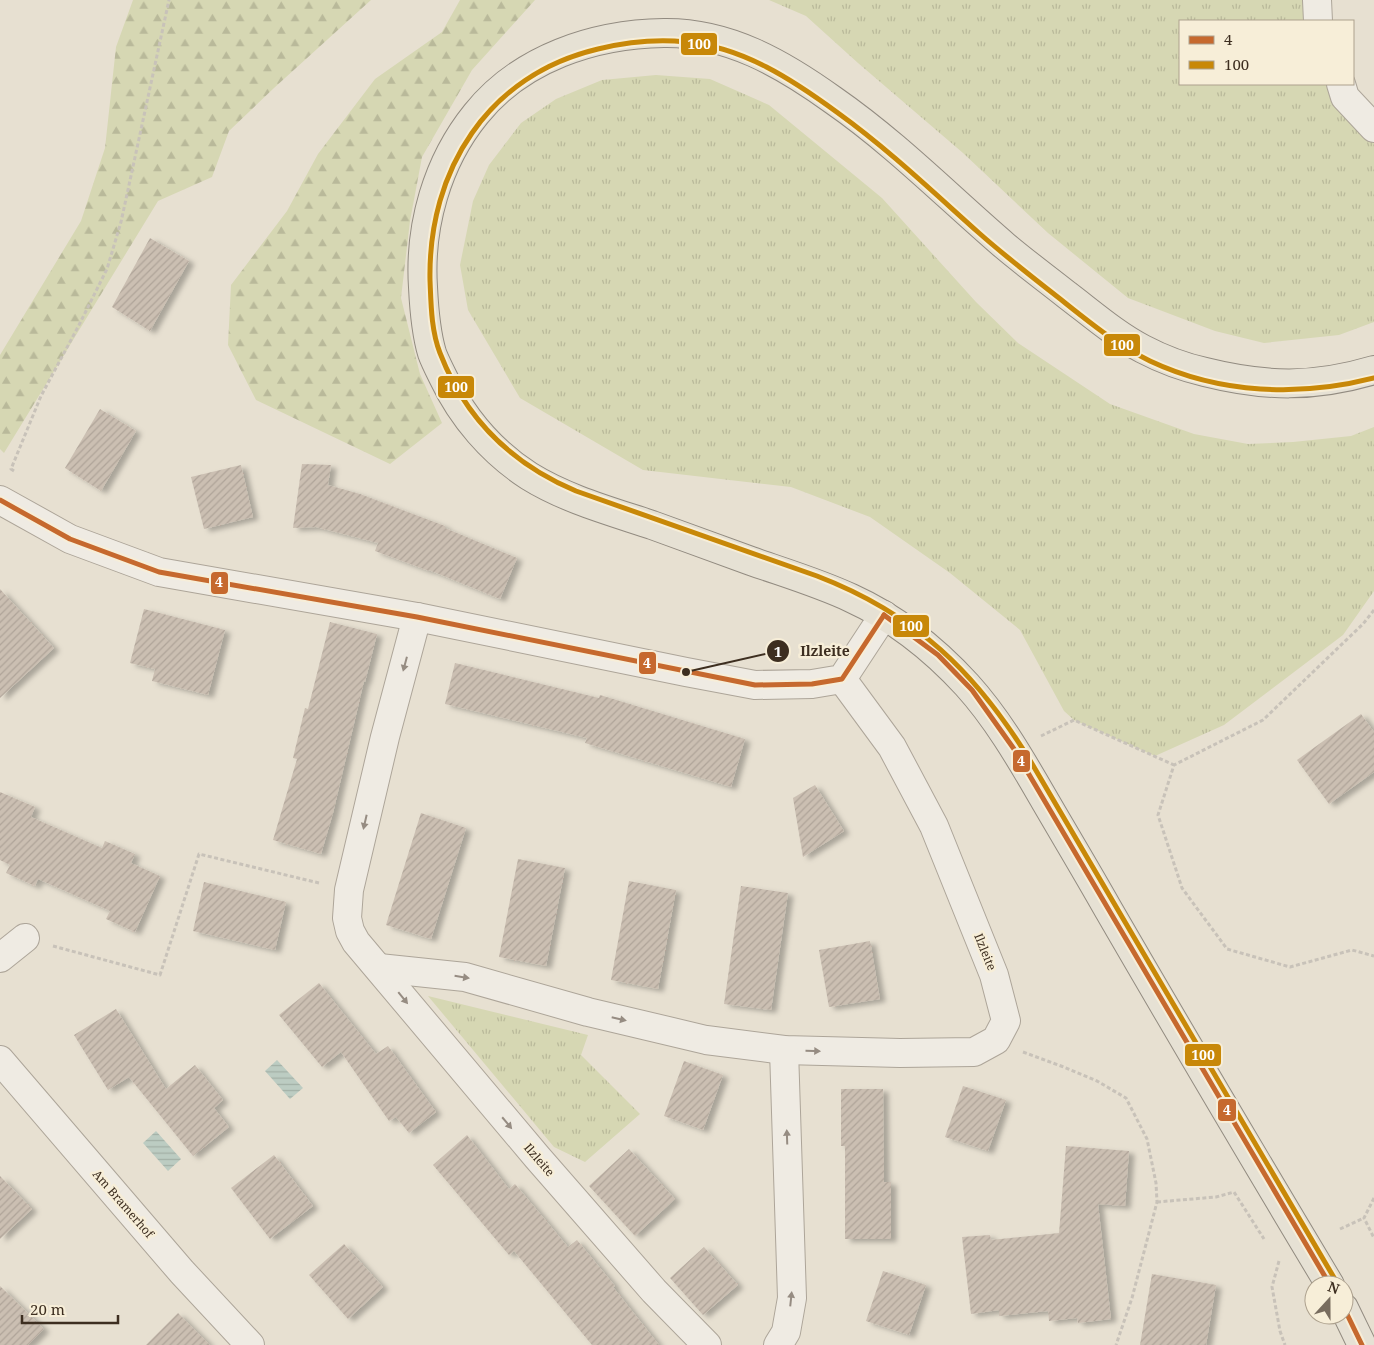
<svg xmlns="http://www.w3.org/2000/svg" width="1374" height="1345" font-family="'Noto Serif',serif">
<defs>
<pattern id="grass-tufts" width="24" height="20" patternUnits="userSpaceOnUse" patternTransform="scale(1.25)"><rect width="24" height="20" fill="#d6d7b3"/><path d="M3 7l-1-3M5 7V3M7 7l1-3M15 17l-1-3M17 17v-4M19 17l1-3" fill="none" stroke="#b9b99a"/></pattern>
<pattern id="forest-firs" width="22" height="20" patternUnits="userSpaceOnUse" patternTransform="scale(1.25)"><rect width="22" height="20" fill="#d6d7b3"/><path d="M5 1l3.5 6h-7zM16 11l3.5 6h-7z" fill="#b9b99a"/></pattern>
<pattern id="water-rules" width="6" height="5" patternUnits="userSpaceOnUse" patternTransform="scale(1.25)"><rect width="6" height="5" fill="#bcccc2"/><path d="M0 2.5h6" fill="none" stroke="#a2b0a6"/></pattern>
<pattern id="building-hatch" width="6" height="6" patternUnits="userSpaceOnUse" patternTransform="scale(1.25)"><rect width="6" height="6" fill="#cbbfb2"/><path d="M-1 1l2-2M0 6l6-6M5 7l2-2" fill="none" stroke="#afa499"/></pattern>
<filter id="shadow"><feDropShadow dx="5.5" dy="3" stdDeviation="2.5" flood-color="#0004"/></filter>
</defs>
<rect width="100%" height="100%" fill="#e7e0d1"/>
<!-- grass -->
<g fill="url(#grass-tufts)">
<path d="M769,0H1317L1318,21H1180V84H1341L1374,128V322L1339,335L1264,343L1215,331L1128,298L1048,233L963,153L858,63L806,16Z"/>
<path d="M656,75L710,79L769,105L882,198L976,302L1018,343L1110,404L1194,434L1248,444L1293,442L1351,436L1374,427V591L1343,635L1224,725L1155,756L1074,720L1064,711L1020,630L950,573L870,517L791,487L643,470L520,398L468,310L460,265L473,201L489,165L521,123L556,99L602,80Z"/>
<path d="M428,996L588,1035L581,1055L640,1114L585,1162L554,1147Z"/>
</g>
<!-- forest -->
<g fill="url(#forest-firs)">
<path d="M133,0H371L274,88L229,131L212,177L158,201L4,453L0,449V355L81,221L105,148L116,47Z"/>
<path d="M460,0H535L472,70L422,157L410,221L401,298L420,374L442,423L390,464L256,400L228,345L231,285L287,211L318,154L375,79L442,32Z"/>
</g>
<!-- water -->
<g fill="url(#water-rules)">
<path d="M277,1060L303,1088L290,1099L265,1071Z"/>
<path d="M156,1131L181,1159L168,1171L143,1143Z"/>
</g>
<!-- building -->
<g fill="url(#building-hatch)" filter="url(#shadow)">
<path d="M150,238L189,261L150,331L112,307Z"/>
<path d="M100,409L136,431L101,491L65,468Z"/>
<path d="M302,464L331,465L328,485L360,494L445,526V528L517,558L500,599L429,570V571L375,551L378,543L316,527L293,528Z"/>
<path d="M241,465L253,517L204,529L191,477Z"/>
<path d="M0,589L54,648L0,698Z"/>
<path d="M144,609L225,630L208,695L152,681L155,669L130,663Z"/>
<path d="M330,622L377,634L365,682L364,681L333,813L321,854L273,840L297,759L293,758L305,708L308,709Z"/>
<path d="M455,663L599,698L600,695L745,739L731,787L585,743L587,738L445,704Z"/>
<path d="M1361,714L1374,732V772L1329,804L1297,760Z"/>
<path d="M815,785L844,831L803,857L793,798Z"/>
<path d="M0,792L35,807L31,817L102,848L105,841L135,854L131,863L160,876L135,932L106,919L110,911L38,879L35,886L6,873L10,865L0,860Z"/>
<path d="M421,813L466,828L431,939L386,925Z"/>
<path d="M518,859L565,868L546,966L499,957Z"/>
<path d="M629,881L676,890L658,989L611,980Z"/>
<path d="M204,882L286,902L275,950L193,931Z"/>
<path d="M741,886L788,893L771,1010L724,1004Z"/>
<path d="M870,941L880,999L829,1007L819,950Z"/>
<path d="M319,983L376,1054L388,1046L436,1112L409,1133L396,1117L389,1121L341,1052L322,1067L279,1015Z"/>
<path d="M116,1009L166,1089L195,1065L223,1100L214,1108L229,1127L193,1156L129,1077L108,1090L74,1035Z"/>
<path d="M684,1061L723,1075L703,1130L664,1116Z"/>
<path d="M963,1086L1006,1100L988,1151L945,1137Z"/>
<path d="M841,1089H883L884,1182H891V1239H845V1146H841Z"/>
<path d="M467,1135L509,1189L515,1184L568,1247L577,1240L615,1286L613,1287L659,1345H592L514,1251L509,1255L433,1165Z"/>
<path d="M1066,1146L1129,1151L1125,1206L1098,1204L1111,1319L1078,1323L1077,1318L1049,1321L1048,1311L999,1316V1310L971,1314L962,1237L990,1235L991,1240L1059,1233Z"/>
<path d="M629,1149L675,1199L635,1236L589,1186Z"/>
<path d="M274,1155L313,1206L270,1239L231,1188Z"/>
<path d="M0,1176L32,1209L0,1239Z"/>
<path d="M344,1244L383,1287L348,1319L309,1275Z"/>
<path d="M704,1247L738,1285L703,1315L670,1278Z"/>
<path d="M883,1271L926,1285L909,1335L866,1321Z"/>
<path d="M1152,1274L1216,1285L1206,1345H1140Z"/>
<path d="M0,1286L44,1329L28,1345H0Z"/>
<path d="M178,1313L210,1345H146Z"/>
</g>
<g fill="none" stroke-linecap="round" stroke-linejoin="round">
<defs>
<g id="minor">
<path d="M1317,0L1318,21"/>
<path d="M1341,84L1345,97L1374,128"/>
<path d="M0,500L70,539L159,572L417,617L686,672L755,685L812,684L842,679L884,615"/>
<path d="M417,617L385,737L349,890L347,918L350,931L356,942L537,1157L654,1291L707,1345"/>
<path d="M0,958L25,938"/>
<path d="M379,968L465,977L588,1012L706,1040L784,1050L900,1053L974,1052L996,1040L1006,1021L994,975L934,826L892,747L842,679"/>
<path d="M0,1060L182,1272L250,1345"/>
<path d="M778,1345L786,1332L792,1298L784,1050"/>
</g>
<g id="major">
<path d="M1330,1285C1255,1160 1181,1035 1108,909C1086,870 1063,832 1041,794C1019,756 996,717 967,685C934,649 895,618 851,598C819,583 785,573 751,561C718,549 685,537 652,525C610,511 566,499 529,476C492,452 462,417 443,377C442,375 433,356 432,353C426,333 424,308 423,287C419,226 437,162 476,114C521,58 594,34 664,33C728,32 783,64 833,100C895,143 948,197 1005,246C1025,263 1047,279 1067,295C1092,314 1116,335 1143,349C1162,359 1183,367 1205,372C1265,387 1314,388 1374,370"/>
<path d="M1344,1308L1362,1345"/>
</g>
</defs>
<!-- minor casing -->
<use href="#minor" stroke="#ada599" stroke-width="30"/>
<!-- major casing -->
<use href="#major" stroke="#928b80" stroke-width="30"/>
<!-- path -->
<g stroke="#c8c2b9" stroke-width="3" stroke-dasharray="4 2.5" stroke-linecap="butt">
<path d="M14,471L11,469L41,396L79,325L107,269L121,222L169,0"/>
<path d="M1374,610L1363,624L1263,720L1174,765L1158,815L1182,888L1227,949L1290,967L1352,950L1374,956"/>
<path d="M1041,736L1074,720L1174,765"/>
<path d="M53,946L160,975L199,854L319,883"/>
<path d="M1023,1052L1061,1066L1097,1081L1126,1098L1147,1139L1156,1183L1157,1202L1132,1298L1116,1345"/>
<path d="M1374,1198L1364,1218L1374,1238"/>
<path d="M1157,1202L1216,1197L1234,1192L1264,1239"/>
<path d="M1340,1229L1364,1218"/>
<path d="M1279,1261L1272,1287L1280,1331L1285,1345"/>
</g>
<!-- minor -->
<use href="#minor" stroke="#efebe3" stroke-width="28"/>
<!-- major -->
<use href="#major" stroke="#e6e1d4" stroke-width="28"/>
<defs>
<g id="bus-1">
<path d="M0,500L70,539L159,572L417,617L755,685L812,684L842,679L884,615"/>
<path d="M884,615L938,655L972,690L1014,749L1330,1285"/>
<path d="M1344,1308L1362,1345"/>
</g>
<path id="bus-2" d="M1336,1281L1031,762C976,672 916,614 817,576L576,491C512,464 465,418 440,353C431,330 431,303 430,280C428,170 488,75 598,49C627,42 657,39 686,42C743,47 793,80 838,113C888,149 933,192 979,233C1005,256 1032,277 1059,298C1088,321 1117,345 1150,361C1220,394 1300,397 1374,378"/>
</defs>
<!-- bus-1 casing -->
<use href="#bus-1" stroke="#f7eed8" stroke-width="9"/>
<!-- bus-2 casing -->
<use href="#bus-2" stroke="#f7eed8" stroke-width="9"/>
<!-- bus-1 -->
<use href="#bus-1" stroke="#c6692e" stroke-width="5"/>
<!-- bus-2 -->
<use href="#bus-2" stroke="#c88808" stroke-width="5"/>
</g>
<!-- one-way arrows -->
<defs><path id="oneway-solid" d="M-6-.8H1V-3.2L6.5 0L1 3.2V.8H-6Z" transform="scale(1.25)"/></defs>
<g fill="#968c82">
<use href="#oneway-solid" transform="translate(405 664) rotate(105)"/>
<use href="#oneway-solid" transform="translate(365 822) rotate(103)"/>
<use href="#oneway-solid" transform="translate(462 977) rotate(9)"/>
<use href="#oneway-solid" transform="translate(403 998) rotate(51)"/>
<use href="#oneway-solid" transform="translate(619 1019) rotate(13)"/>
<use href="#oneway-solid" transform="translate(813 1051) rotate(2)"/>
<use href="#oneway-solid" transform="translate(507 1123) rotate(50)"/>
<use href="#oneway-solid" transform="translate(787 1137) rotate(-92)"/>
<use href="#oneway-solid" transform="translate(791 1299) rotate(-84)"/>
</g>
<g text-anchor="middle" stroke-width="5" stroke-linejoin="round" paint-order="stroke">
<!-- street labels -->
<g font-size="12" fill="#3d2e20" stroke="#f7eed8">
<text transform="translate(985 952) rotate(68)" y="4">Ilzleite</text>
<text transform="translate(539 1160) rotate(49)" y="4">Ilzleite</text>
<text transform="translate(123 1204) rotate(49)" y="4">Am Bramerhof</text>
</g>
</g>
<!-- callouts -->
<path fill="none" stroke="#3d2e20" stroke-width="2" d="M686 672L778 651"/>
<g fill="#3d2e20" stroke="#f7eed8" stroke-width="2">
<circle cx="686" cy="672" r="5"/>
<circle cx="778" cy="651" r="12"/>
</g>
<g font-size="15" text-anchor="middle" font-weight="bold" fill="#fff">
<text x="778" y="657">1</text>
</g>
<g font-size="14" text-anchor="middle" font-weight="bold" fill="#3d2e20" stroke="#f7eed8" stroke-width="5" stroke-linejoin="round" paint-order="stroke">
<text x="825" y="656">Ilzleite</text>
</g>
<g stroke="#f7eed8" stroke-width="2">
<rect x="680" y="32" width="38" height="24" rx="5" fill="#c88808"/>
<rect x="1103" y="333" width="38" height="24" rx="5" fill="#c88808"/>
<rect x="437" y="375" width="38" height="24" rx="5" fill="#c88808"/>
<rect x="210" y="571" width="19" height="24" rx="5" fill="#c6692e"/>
<rect x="892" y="614" width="38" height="24" rx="5" fill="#c88808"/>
<rect x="638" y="651" width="19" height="24" rx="5" fill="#c6692e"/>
<rect x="1012" y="749" width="19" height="24" rx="5" fill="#c6692e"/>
<rect x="1184" y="1043" width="38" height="24" rx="5" fill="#c88808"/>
<rect x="1217" y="1098" width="20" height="24" rx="5" fill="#c6692e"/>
</g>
<g font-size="14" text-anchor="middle" font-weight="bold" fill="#fff">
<text x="699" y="49">100</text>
<text x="1122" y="350">100</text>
<text x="456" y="392">100</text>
<text x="219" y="587">4</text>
<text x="911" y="631">100</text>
<text x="647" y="668">4</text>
<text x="1021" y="766">4</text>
<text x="1203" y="1060">100</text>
<text x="1227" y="1115">4</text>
</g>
<!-- legend -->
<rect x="1179" y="20" width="175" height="65" fill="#f7eed8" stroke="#ada18e"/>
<rect x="1189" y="36" width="25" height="8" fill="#c6692e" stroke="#ada18e"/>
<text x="1224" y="45" font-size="15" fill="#3d2e20">4</text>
<rect x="1189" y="61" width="25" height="8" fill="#c88808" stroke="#ada18e"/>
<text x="1224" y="70" font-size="15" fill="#3d2e20">100</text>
<!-- north arrow -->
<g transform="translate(1329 1300) rotate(21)"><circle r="24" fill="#f7eed8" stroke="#ada18e"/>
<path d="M0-4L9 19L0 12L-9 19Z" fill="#786c5e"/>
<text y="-8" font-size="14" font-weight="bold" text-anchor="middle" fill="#3d2e20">N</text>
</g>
<!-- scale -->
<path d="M22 1315v8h96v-8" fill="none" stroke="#3d2e20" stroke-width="2.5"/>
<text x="30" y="1315" font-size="15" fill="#3d2e20" stroke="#f7eed8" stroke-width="4" paint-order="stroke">20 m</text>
</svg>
